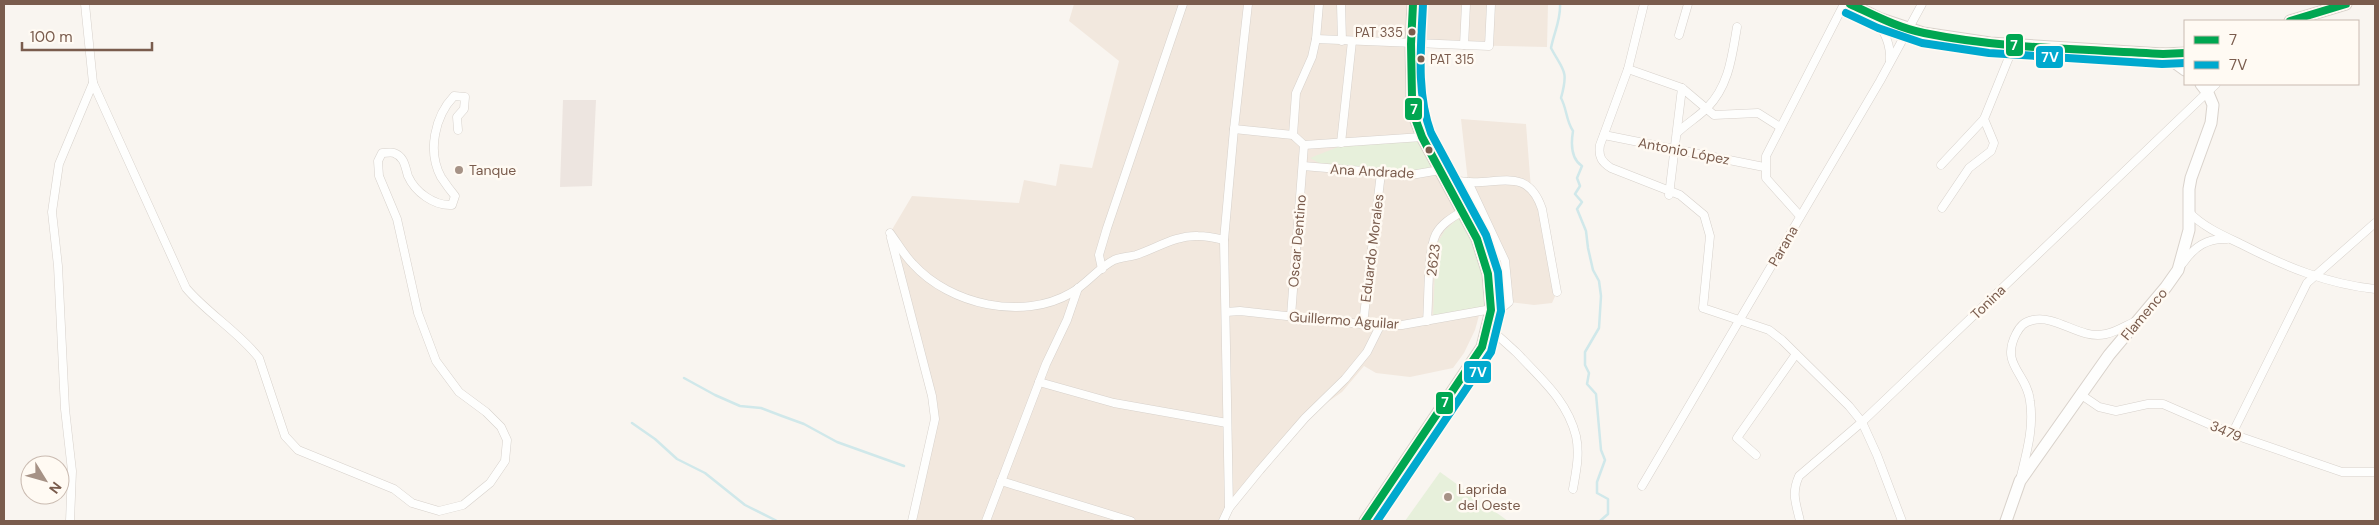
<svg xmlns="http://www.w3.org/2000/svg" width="2379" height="525" font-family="'DM Sans',sans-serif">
<rect width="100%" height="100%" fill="#f9f5f0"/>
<!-- residential -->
<g fill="#f2e8de">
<path d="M1074,4H1548L1547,47L1412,44V97L1480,273V312L1475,330L1464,353L1453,368L1410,377L1376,373L1364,366L1342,392L1305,418L1223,521H912L935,419L890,233L912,196L1019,203L1024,180L1056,186L1060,164L1092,168L1119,61L1069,21Z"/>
<path d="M1461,119L1526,124L1531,189L1538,197L1557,292L1552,303L1534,305L1509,302L1504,261L1468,182Z"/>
</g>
<!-- industrial -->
<path fill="#ede5e0" d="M563,100H596L592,186L560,187Z"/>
<!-- green -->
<g fill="#e7f0db">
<path d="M1417,140L1434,167L1411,171L1319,163L1310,158L1338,147Z"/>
<path d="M1459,218C1476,250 1486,269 1487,306L1433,320L1436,246L1445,230Z"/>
<path d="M1440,472L1508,521H1405Z"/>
</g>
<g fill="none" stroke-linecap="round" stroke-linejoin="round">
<!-- stream -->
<g stroke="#d0e8ea" stroke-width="2.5">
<path d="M1560,4C1561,20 1554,32 1551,48C1563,71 1569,69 1561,98C1567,109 1566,121 1573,131C1571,143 1571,159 1582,166L1577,178L1580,186L1575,194L1582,202L1577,209L1586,231L1588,248L1593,270L1599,281L1601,296L1599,328L1585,352V365L1589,373L1587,384L1596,394L1601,450L1605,460L1597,482V493L1608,499V514L1600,521"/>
<path d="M684,378L715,395L740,406L761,408L782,416L804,424L837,442L904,466"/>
<path d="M632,423L655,439L677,459L705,473L745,505L777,521"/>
</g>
<defs>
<g id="street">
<path d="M85,4L93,83L186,288C208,314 238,331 259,358L285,436L298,450L394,489L412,503L439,511L463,505L490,483L505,461L507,440L501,427L486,412L459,392L436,361L418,313L397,219L379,176L378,161L382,153C386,153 391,152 394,153C405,157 405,167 408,176C415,192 434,206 452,205L455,196C450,190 445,183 441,177C427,151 435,116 454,96L465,97L464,109L457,117L458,130"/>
<path d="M1341,4L1342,41"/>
<path d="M1644,4L1628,69L1600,145C1598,157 1602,162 1611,168L1680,195L1704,215L1710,236L1703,308L1769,330L1782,340L1849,406L1862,422L1877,455L1902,521"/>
<path d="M1875,17C1884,32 1891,43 1890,61"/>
<path d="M1679,35L1688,4"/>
<path d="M1316,39L1489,46L1491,4"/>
<path d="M1464,45L1466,4"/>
<path d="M1628,69L1682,88L1714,115L1758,113L1780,127"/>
<path d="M1234,129L1293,135"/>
<path d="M1677,133C1686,124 1698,117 1707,108C1729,86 1732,56 1737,27"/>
<path d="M1604,135L1764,167"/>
<path d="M1341,143L1352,41"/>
<path d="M1304,145L1422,137"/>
<path d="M1941,165L1984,119L2014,45"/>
<path d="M1303,166L1411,175L1440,170"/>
<path d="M1445,178C1453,179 1461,182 1469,182C1500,184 1528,167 1542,209L1557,292"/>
<path d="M1669,195L1682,88"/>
<path d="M1942,208L1969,168L1991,151L1994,143L1984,119"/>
<path d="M2189,212C2203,227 2224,236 2241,244C2284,266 2327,284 2375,289"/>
<path d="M1800,216L1766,178V156L1844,4"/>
<path d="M890,233C898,244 904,255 913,264C950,305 1023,321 1071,293C1087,284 1098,268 1114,260C1121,257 1129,257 1136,255C1157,248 1176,235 1198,236C1207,236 1216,238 1224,240"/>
<path d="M891,238L932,396L935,419L912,521"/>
<path d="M2183,263C2194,247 2207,238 2227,239"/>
<path d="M1102,269L1099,255L1107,228L1183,4"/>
<path d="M1226,312L1240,311L1380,326L1402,325L1503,307L1509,302L1505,261L1468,182"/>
<path d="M1291,316L1304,145L1293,135L1296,93L1312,57L1316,39L1319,4"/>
<path d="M1427,321C1429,299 1427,253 1436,234C1442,223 1453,217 1463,211"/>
<path d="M1363,324L1381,173"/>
<path d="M1488,328C1499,336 1507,344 1517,353C1541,379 1567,400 1576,436C1580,454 1576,472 1573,489"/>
<path d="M1039,382L1114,403L1227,423"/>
<path d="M2080,394L2099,407L2116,411L2148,404H2163L2232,434L2342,472H2375"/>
<path d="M2232,434L2307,283L2375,223"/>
<path d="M1756,455L1737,438L1796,354"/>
<path d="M2021,476C2027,451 2034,427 2030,401C2027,373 2000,365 2016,334C2020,326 2024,322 2033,320C2058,315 2080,340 2106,334C2116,332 2125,326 2134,322"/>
<path d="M1001,481L1131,521"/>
<path d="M1642,486L1880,81L1922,4"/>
<path d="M1229,508L1224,240L1234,129L1248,4"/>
<path d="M70,521L72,471L65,409L58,266L52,212L59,164L93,83"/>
<path d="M986,521L1046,364L1067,320L1078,288"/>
<path d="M1223,521L1229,508L1260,470L1305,418L1345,379L1367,352L1380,326"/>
<path d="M1800,521C1796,503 1791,494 1799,476L1862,422L2216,84"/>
</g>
<g id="secondary">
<path d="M1850,4L1881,19L1923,33L1990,43L2163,54L2185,53"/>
<path d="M2290,21L2346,4"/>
<path d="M2163,54L2185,70"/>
<path d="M1365,521L1482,347L1491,310L1488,274L1477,239L1422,137L1415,118L1412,97L1411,44L1413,4"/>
<path d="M2006,521L2020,481L2109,355L2166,287L2178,270L2189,230V189L2191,178L2211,123L2213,105L2208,93L2201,84"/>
</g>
</defs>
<!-- street casing -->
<use href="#street" stroke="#d7d1cb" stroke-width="9"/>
<!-- secondary casing -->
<use href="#secondary" stroke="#d9d2cb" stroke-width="13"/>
<!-- street -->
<use href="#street" stroke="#fefefd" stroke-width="8"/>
<!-- secondary -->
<use href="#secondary" stroke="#fefefd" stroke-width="11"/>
<defs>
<g id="bus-1">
<path d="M1850,4C1874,15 1898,28 1924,33C2002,49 2084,49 2163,54L2185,53"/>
<path d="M2290,21L2346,4"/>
<path d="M1365,521L1482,347L1491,310L1488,274L1477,239L1422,137L1415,118L1412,97L1411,44L1413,4"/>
</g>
<g id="bus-2">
<path d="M1846,13L1878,28L1922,43L1989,53L2162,64L2185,63"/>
<path d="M1377,521L1491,352L1501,311L1498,272L1486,235L1431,133C1416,92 1421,47 1423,4"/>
</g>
</defs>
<!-- bus-1 casing -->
<use href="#bus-1" stroke="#fffaf3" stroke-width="11"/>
<!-- bus-2 casing -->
<use href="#bus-2" stroke="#fffaf3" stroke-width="11"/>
<!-- bus-1 -->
<use href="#bus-1" stroke="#00a651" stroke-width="8"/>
<!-- bus-2 -->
<use href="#bus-2" stroke="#00a9ce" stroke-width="8"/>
</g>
<!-- markers -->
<g fill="#7a5c4d" stroke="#fffaf3" stroke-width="2">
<circle cx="1412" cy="32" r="4.5"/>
<circle cx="1421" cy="59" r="4.5"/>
<circle cx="1429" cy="150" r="4.5"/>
</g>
<g fill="#a69286" stroke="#fffaf3" stroke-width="2">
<circle cx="459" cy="170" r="5"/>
<circle cx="1448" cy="497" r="5"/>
</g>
<g text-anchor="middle" stroke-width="5" stroke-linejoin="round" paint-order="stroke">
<!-- bus labels -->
<g font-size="13" fill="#7a5c4d" stroke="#fffaf3" text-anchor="end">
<text x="1403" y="37">PAT 335</text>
<text x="1430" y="64" text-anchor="start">PAT 315</text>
</g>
<!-- street labels -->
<g font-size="14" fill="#7a5c4d" stroke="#fffaf3">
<text transform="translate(1684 151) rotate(11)" y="5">Antonio López</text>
<text transform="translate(1372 171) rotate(3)" y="5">Ana Andrade</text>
<text transform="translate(1297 241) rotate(-85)" y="5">Oscar Dentino</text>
<text transform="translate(1783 246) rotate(-60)" y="5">Parana</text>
<text transform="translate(1372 248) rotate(-83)" y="5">Eduardo Morales</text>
<text transform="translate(1433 260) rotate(-83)" y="5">2623</text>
<text transform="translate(1988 302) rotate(-44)" y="5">Tonina</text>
<text transform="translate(2144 314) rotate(-50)" y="5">Flamenco</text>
<text transform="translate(1344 320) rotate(4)" y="5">Guillermo Aguilar</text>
<text transform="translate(2226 431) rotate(23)" y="5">3479</text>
</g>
<!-- poi labels -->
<g font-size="14" fill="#7a5c4d" stroke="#fffaf3" text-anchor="start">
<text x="469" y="175">Tanque</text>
<text x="1458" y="494">Laprida<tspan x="1458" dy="16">del Oeste</tspan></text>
</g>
</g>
<g stroke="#fffaf3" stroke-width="2">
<rect x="2005" y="33" width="19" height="24" rx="5" fill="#00a651"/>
<rect x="2035" y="45" width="29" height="24" rx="5" fill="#00a9ce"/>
<rect x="1404" y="97" width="19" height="24" rx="5" fill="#00a651"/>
<rect x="1463" y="360" width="29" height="24" rx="5" fill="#00a9ce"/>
<rect x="1435" y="391" width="19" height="24" rx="5" fill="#00a651"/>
</g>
<g font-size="14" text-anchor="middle" font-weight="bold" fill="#fff">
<text x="2014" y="50">7</text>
<text x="2050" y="62">7V</text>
<text x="1414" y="114">7</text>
<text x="1478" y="377">7V</text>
<text x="1445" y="407">7</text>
</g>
<!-- border -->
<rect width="2379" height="525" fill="none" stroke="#7a5c4d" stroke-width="10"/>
<!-- legend -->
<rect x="2184" y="20" width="175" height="65" fill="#fffaf3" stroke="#cabbb1"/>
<rect x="2194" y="36" width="25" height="8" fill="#00a651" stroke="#cabbb1"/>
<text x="2229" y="45" font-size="15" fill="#7a5c4d">7</text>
<rect x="2194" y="61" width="25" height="8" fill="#00a9ce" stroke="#cabbb1"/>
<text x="2229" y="70" font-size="15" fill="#7a5c4d">7V</text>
<!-- north arrow -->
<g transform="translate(45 480) rotate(127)"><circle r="24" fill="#fffaf3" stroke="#cabbb1"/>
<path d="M0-4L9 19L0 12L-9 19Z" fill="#a69286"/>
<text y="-8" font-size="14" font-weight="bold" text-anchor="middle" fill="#7a5c4d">N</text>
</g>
<!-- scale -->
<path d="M22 42v8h130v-8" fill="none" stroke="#7a5c4d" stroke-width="2.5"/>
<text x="30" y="42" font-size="15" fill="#7a5c4d" stroke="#fffaf3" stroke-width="4" paint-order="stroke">100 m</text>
</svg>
